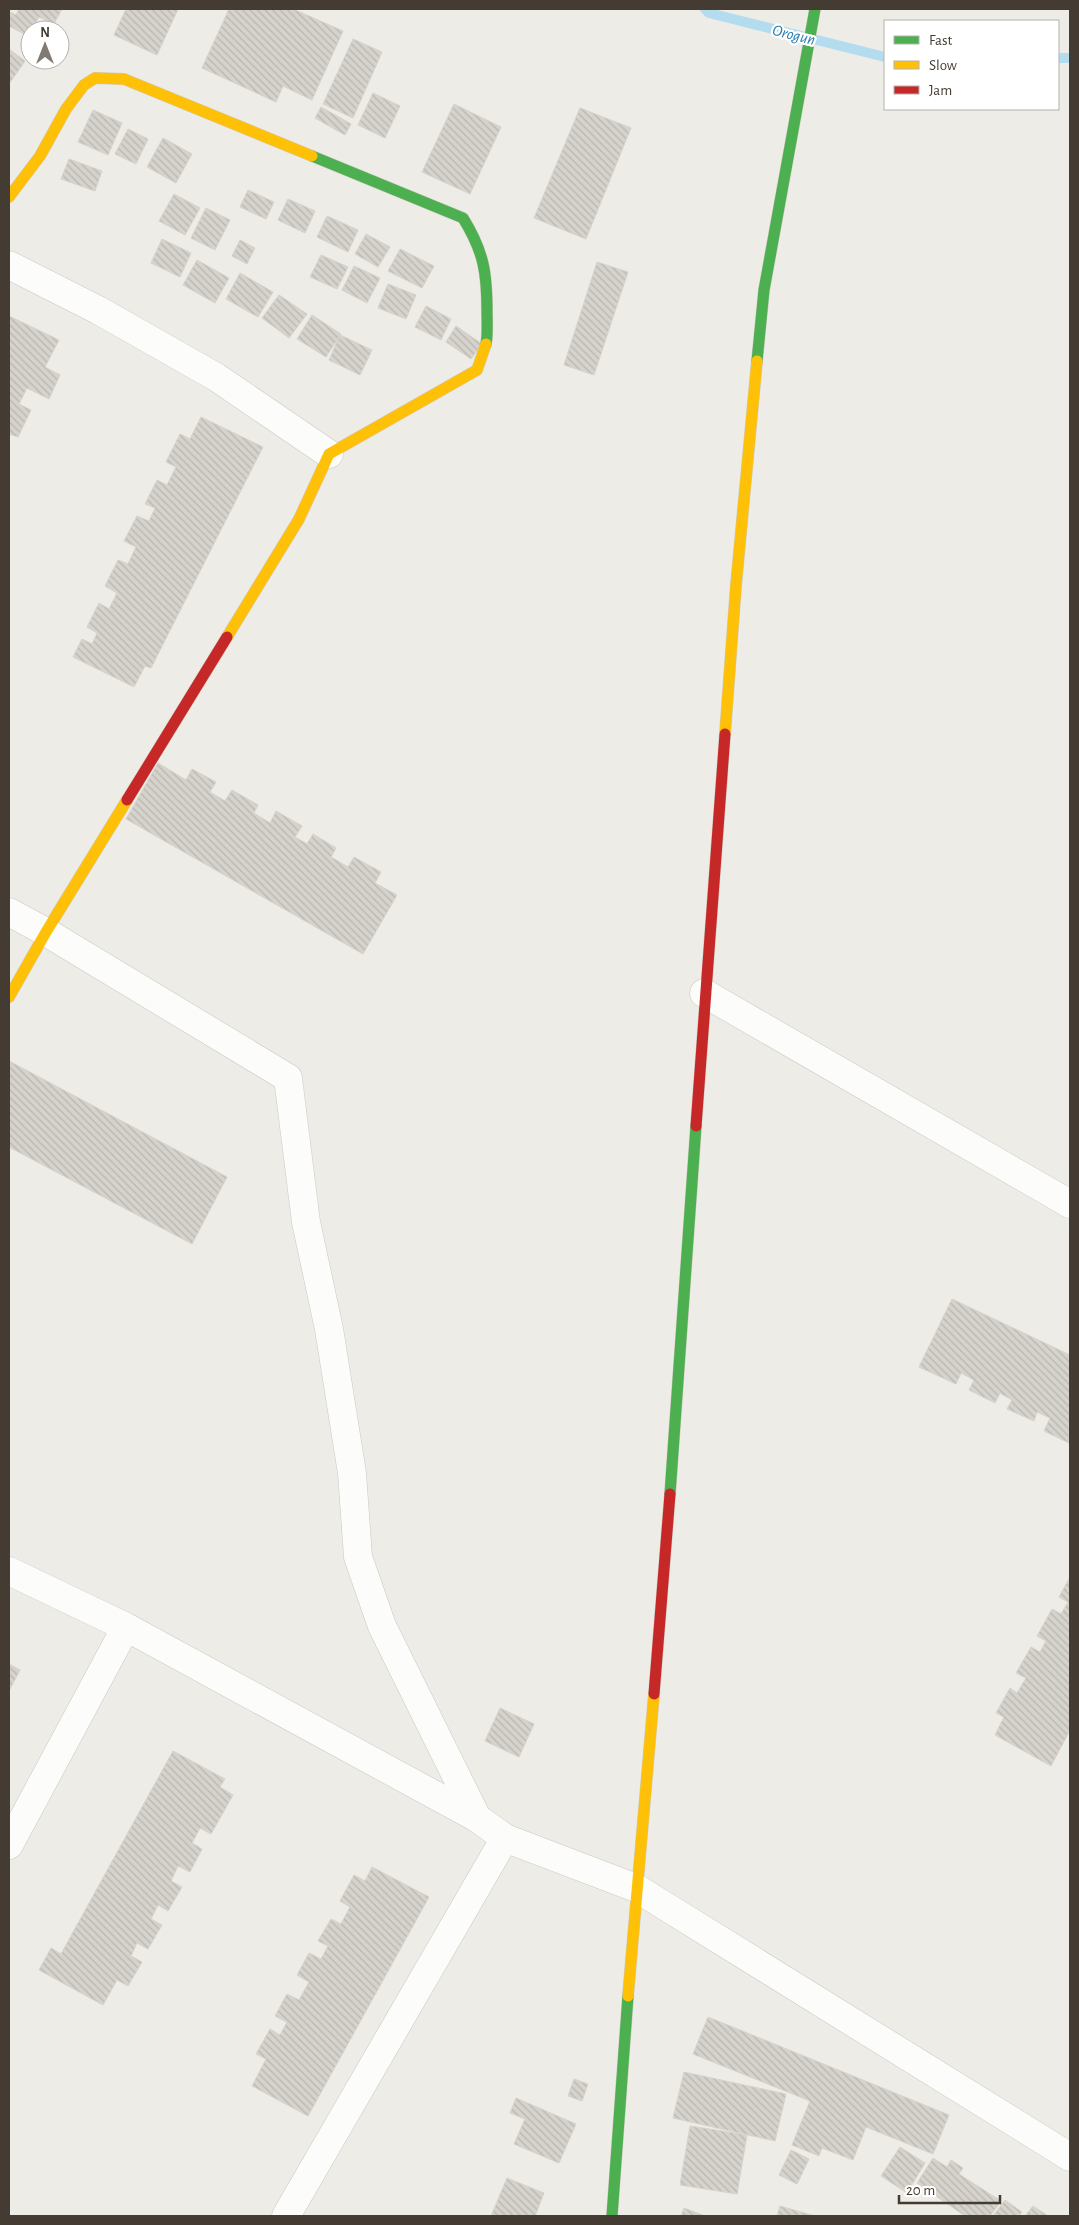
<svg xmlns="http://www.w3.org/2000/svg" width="1079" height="2225" font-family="'Alegreya Sans',sans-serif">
<defs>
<pattern id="building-back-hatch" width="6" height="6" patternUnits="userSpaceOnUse" patternTransform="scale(1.25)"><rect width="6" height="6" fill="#d6d3cd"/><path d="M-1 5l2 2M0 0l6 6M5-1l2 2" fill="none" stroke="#b9b6b0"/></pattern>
</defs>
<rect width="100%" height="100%" fill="#eeece6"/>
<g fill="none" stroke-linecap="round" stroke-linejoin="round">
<!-- stream -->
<g stroke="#b4dcef" stroke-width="10">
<path d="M705,9L709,13L885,57"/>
<path d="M1058,58H1070"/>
</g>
</g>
<!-- building -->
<g fill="url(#building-back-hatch)" stroke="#d6d2cc">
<path d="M19,9H62L54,24L39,17L28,36L9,26L10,12L16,15Z"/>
<path d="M126,9H178L157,55L114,35Z"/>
<path d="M229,9H293L343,31L312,100L283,86L276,102L202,68Z"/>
<path d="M353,39L382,52L353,118L323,104Z"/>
<path d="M9,49L25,61L9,84Z"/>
<path d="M373,93L400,106L385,138L358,125Z"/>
<path d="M454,104L501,127L470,194L422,172Z"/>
<path d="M321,107L351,124L345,135L315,118Z"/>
<path d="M580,108L631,128L586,239L534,218Z"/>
<path d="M93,110L122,123L108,155L78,142Z"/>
<path d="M128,129L148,139L136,164L115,154Z"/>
<path d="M163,138L192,154L176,183L147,167Z"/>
<path d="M69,159L102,171L95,191L61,179Z"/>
<path d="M248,190L274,202L266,219L240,207Z"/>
<path d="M174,194L200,208L185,235L159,221Z"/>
<path d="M288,199L315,211L305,233L278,220Z"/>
<path d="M206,208L230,220L215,250L191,238Z"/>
<path d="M327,216L358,230L348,252L317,237Z"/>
<path d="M366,234L390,247L378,267L355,254Z"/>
<path d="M162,239L191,253L180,277L151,263Z"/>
<path d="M240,240L255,248L247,264L232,256Z"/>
<path d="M400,249L434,266L422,288L388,271Z"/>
<path d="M321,255L348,267L337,289L310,277Z"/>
<path d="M197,260L229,278L215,303L183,285Z"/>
<path d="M597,262L628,272L594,375L564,365Z"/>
<path d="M354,266L380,278L367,303L342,290Z"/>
<path d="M240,273L273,292L258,317L226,299Z"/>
<path d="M388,284L416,295L406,319L378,308Z"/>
<path d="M279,295L307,314L289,338L262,318Z"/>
<path d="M426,306L451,319L441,340L415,327Z"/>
<path d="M312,315L341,334L326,357L297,339Z"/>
<path d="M9,316L59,340L45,367L60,375L49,399L27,388L19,404L31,410L18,437L9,434Z"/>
<path d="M456,326L482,344L471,359L446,342Z"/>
<path d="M340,335L372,350L360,375L329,360Z"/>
<path d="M201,417L263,447L151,668L145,666L134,687L73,657L82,639L92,644L97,633L87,627L99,603L109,609L117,593L105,586L118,560L128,564L136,547L124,541L137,516L149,521L155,508L145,504L157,480L167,485L176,467L166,462L180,434L190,439Z"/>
<path d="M158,763L186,780L192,769L216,782L210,792L225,801L232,790L258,805L254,813L270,823L276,811L302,826L295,837L307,844L313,834L336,848L331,857L348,867L354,857L381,872L375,883L397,895L363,954L126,819Z"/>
<path d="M9,1061L227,1177L192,1244L9,1147Z"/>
<path d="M952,1299L1070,1355L1069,1443L1044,1431L1050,1418L1037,1412L1034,1421L1007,1409L1012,1400L1000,1393L995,1403L969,1390L974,1380L961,1373L956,1384L919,1367Z"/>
<path d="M1070,1577V1730L1051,1766L995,1735L1004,1717L996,1713L1010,1688L1017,1693L1026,1678L1016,1673L1031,1647L1040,1652L1046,1641L1037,1636L1052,1609L1061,1614L1068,1602L1059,1597Z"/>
<path d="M9,1664L20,1670L9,1691Z"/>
<path d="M500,1708L534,1724L519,1757L485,1741Z"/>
<path d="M173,1751L225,1779L220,1787L233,1795L211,1834L200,1828L192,1843L202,1849L190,1872L178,1866L171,1881L182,1887L168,1911L158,1905L151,1919L162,1925L148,1949L137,1943L131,1956L142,1962L128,1986L117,1980L103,2005L39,1970L51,1948L61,1954Z"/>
<path d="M372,1867L429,1897L308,2116L252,2086L266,2059L256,2054L270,2029L280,2035L287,2022L275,2016L287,1994L299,2000L309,1982L297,1975L309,1953L321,1959L328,1946L318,1941L331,1919L341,1924L350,1907L340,1901L354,1875L365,1881Z"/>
<path d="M708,2017L949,2115L933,2154L866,2127L853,2160L822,2148L819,2156L792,2145L810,2101L693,2054Z"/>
<path d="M684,2072L786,2094L775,2141L673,2118Z"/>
<path d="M574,2079L588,2084L582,2101L568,2096Z"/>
<path d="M516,2098L576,2124L559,2163L514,2144L525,2119L510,2113Z"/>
<path d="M690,2126L747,2135L737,2194L680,2185Z"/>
<path d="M900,2147L925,2163L907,2193L881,2176Z"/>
<path d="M791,2150L809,2159L797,2184L779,2175Z"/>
<path d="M933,2158L947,2167L951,2160L963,2168L959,2174L1001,2201L990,2216H965L917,2183Z"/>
<path d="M507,2178L544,2193L535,2216H491Z"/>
<path d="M1005,2200L1022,2212L1019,2216H993Z"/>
<path d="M780,2206L815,2216H777Z"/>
<path d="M1033,2206L1048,2216H1025Z"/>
<path d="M684,2208L705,2216H681Z"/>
</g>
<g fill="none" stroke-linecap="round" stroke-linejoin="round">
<defs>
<g id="street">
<path d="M9,265L98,310L216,377L329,454"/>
<path d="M9,912L46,932L288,1078L306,1222L329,1329L352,1473L358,1557L382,1626L477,1818"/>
<path d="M704,993L1070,1204"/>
<path d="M9,1571L126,1627L477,1818L505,1838L636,1888L1070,2157"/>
<path d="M9,1845L126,1627"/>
<path d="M286,2216L505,1838"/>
</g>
<g id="fast">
<path d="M312,156L463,218C484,252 487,273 487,312C487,322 488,334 486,344"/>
<path d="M757,361L764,290L815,9"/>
<path d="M670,1494L696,1126"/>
<path d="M612,2216L628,1996"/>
</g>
<g id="slow">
<path d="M9,197L40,156L66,109L84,85L95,78L124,79L312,156"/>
<path d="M227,637L299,519L329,454L477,370L486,344"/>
<path d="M725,734L736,585L757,361"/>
<path d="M9,997L46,932L127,800"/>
<path d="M628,1996L654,1694"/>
</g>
<g id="jam">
<path d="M127,800L227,637"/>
<path d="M696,1126L725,734"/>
<path d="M654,1694L670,1494"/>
</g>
</defs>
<!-- street casing -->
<use href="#street" stroke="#cbc8c2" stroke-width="29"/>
<!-- fast casing -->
<use href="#fast" stroke="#cfcabe" stroke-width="12"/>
<!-- slow casing -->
<use href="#slow" stroke="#cfcabe" stroke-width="12"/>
<!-- jam casing -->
<use href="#jam" stroke="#cfcabe" stroke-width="12"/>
<!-- street -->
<use href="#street" stroke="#fcfcfb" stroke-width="28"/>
<!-- fast -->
<use href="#fast" stroke="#4caf50" stroke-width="11"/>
<!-- slow -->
<use href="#slow" stroke="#ffc107" stroke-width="11"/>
<!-- jam -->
<use href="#jam" stroke="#c62828" stroke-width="11"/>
</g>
<g text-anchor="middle" stroke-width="4.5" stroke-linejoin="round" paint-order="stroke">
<!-- water labels -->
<g font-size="16" font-style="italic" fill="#277cac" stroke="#fff">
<text transform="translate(794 34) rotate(14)" y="6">Orogun</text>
</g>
</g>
<!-- border -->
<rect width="1079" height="2225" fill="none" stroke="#443c33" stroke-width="20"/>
<!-- legend -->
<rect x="884" y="20" width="175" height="90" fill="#ffffff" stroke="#b4b1ad"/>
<rect x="894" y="36" width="25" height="8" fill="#4caf50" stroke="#b4b1ad"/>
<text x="929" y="45" font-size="15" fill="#443c33">Fast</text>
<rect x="894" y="61" width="25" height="8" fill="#ffc107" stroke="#b4b1ad"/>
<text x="929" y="70" font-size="15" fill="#443c33">Slow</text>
<rect x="894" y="86" width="25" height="8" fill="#c62828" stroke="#b4b1ad"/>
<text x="929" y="95" font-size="15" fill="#443c33">Jam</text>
<!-- north arrow -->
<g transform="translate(45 45)"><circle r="24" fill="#ffffff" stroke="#b4b1ad"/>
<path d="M0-4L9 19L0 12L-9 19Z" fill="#807a72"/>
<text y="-8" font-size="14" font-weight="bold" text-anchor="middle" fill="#443c33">N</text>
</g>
<!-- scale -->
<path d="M899 2195v8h101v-8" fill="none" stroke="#443c33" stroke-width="2.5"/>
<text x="906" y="2195" font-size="15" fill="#443c33" stroke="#ffffff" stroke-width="4" paint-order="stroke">20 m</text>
</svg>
